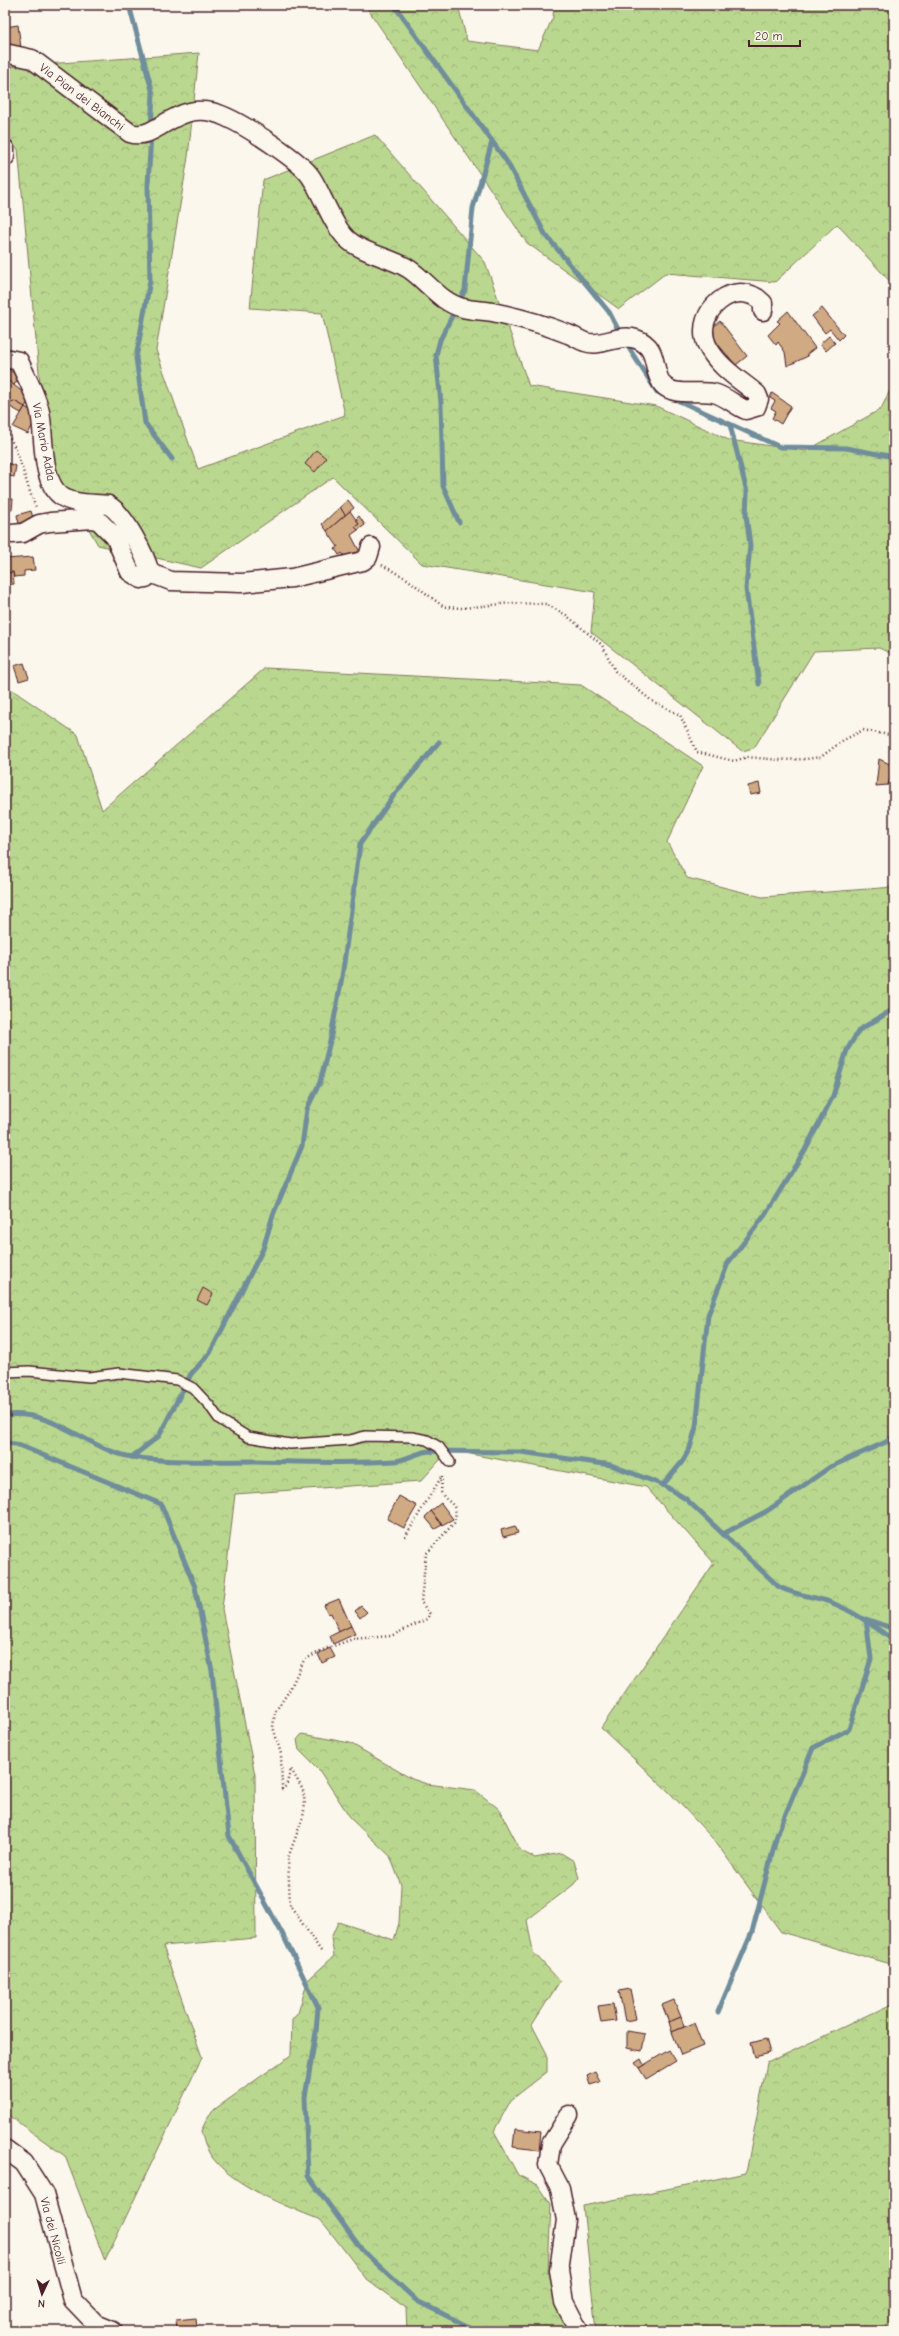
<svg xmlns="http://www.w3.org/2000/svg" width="899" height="2336" font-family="'Comic Neue',sans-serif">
<defs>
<pattern id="forest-crowns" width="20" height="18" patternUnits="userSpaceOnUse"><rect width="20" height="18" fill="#bad78f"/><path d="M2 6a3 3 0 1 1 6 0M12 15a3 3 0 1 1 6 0" fill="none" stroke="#a1b87c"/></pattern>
</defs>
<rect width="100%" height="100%" fill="#fbf7ec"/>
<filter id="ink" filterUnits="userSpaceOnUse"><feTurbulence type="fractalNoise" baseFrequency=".025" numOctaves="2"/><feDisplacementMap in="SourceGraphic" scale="8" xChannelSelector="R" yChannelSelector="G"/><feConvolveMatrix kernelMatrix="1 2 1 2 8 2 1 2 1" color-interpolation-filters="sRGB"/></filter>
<g filter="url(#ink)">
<!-- forest -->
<g fill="url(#forest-crowns)" stroke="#827b5d">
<path d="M365,5H458L467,41L538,50L553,17L554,5H894V286L837,224L775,282L666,273L619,309L527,243Z"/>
<path d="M199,53L188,157L156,350L198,469L345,415L322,313L250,308L263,180L375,135L485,262L529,386L656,406L729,440L806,451L881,409L894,382V655L879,648L814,651L754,748L742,751L591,632L595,592L422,564L333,477L201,568L98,545L47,457L18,149L5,139V67Z"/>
<path d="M265,668L581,685L703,766L667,842L687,878L762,897L894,887V1965L781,1932L714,1840L669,1792L601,1728L714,1563L646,1487L449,1450L421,1481L235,1494L222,1609L255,1775L256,1938L163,1946L202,2057L105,2261L65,2156L5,2113V685L78,735L102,810Z"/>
<path d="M302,1734L350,1743L412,1779L427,1784L475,1790L499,1809L521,1851L535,1858L561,1853L574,1861L579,1878L573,1885L527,1920L533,1952L560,1981L532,2025L547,2054V2072L511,2100L494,2131L518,2175L538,2185L551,2204L548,2271L571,2331H407L406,2308L367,2280L325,2225L318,2219C285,2206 223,2182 207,2149C204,2144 203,2137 201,2131L209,2115L215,2109L291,2055L292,2020L298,2013L308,1980L334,1956L331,1938L338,1922L394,1940L399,1923L401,1885L390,1856L352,1820L319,1770L299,1750L297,1740Z"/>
<path d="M894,2003V2331H596L583,2206L746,2173L767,2063Z"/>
</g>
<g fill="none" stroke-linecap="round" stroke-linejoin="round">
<!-- stream -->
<g stroke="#6f8d9b" stroke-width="5">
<path d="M129,5L153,94L151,127"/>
<path d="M394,5L507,162L545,234L609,312L621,335"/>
<path d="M151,135L148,185L150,280L136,358L145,423L172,459"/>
<path d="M625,342L657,392L663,394"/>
<path d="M675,399L780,447L846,448L894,457"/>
<path d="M730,425L747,492L746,515L750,545L746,589L759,684"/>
<path d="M459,522L443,486L441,403L436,355L440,340L465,290L473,208L492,142"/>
<path d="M5,1415C56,1409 86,1449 132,1457C170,1463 218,1461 256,1461C302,1462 349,1464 395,1461C407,1460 417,1452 430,1451L521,1452L611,1465L663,1485L686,1499L779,1587C795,1595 811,1596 827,1601C852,1610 873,1625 894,1641"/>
<path d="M5,1443L16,1444L161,1504L195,1587L212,1671L229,1836L283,1935L318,2007L316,2032L305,2097L308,2176L362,2250L417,2301L477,2331"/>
<path d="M132,1457L159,1436L191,1374L210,1353L263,1249L273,1215L302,1146L307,1109L320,1082L330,1041L342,977L360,844L394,795L439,742"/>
<path d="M663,1485L682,1462L690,1448L696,1427L708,1315L728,1263L765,1215L805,1150L833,1096L847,1050L859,1030L894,1009"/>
<path d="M723,1534L767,1511L830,1467L886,1442L894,1436"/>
<path d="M718,2012L752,1932L777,1835L813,1748L849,1729L871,1659L866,1619L894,1629"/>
</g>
</g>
<!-- building -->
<g fill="#d0aa82" stroke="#4a1f2b">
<path d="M18,25L21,48L5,50V27Z"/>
<path d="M822,308L844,335L839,340L830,329L825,333L812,316Z"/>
<path d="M788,311L815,348L806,355L808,356L787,366L785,352L778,342L776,345L768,335L780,323L777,321Z"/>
<path d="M720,321L747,356L736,365L715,341L713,327Z"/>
<path d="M829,336L835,343L826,351L820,344Z"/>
<path d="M8,369L20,377L14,385L5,378V373Z"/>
<path d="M5,378L30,398L25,407L14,401L12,403H5Z"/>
<path d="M772,393L791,406L781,424L772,418L776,411L771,408L775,401L770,398Z"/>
<path d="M14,401L25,407L21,413L5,404Z"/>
<path d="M25,407L38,415L28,434L13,427Z"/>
<path d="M316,450L326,458L315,472L305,464Z"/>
<path d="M7,463L16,466L14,477L5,475Z"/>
<path d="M5,498L13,499L12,510H5Z"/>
<path d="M348,500L354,508L345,515L340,507Z"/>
<path d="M340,507L345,515L327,531L322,524Z"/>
<path d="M31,511L34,521L19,524L17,515Z"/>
<path d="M350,511L359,524L355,527L358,530L351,535L362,556L349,562L342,553L339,555L335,549L338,547L327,531Z"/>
<path d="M359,516L365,525L358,530L355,527L359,524L356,519Z"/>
<path d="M33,557L35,570L24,571V576L14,577L13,572L5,573V559Z"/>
<path d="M13,572L14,584L5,585V573Z"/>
<path d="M24,663L29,678L19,681L14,666Z"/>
<path d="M879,759L894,766L888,785L876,786Z"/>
<path d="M759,783L761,793L750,795L748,786Z"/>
<path d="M203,1288L213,1294L207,1305L197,1300Z"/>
<path d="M399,1496L417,1506L404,1528L387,1519Z"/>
<path d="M441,1503L453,1519L442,1525L431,1511Z"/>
<path d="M431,1511L442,1525L435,1529L425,1517Z"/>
<path d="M515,1526L518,1533L503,1537L501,1530Z"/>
<path d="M339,1599L351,1626L339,1632L331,1613L328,1614L324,1605Z"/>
<path d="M361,1606L367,1612L360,1618L355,1611Z"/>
<path d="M351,1626L355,1634L333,1644L330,1636Z"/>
<path d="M330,1648L335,1657L322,1663L318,1654Z"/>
<path d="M630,1989L636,2019L625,2021L619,1991Z"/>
<path d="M674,2000L681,2017L669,2022L662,2005Z"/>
<path d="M613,2004L616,2021L601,2023L598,2006Z"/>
<path d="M681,2017L684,2027L672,2032L669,2022Z"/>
<path d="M694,2023L703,2046L681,2055L672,2032Z"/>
<path d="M627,2031L645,2034L642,2051L627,2048Z"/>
<path d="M766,2039L770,2053L755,2057L751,2043Z"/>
<path d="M669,2050L676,2061L646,2079L639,2068Z"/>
<path d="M641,2059L644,2065L639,2068L635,2063Z"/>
<path d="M595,2072L600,2082L590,2085L587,2076Z"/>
<path d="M515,2129L541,2132L539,2150L513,2147Z"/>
<path d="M196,2318L197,2331H177L176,2320Z"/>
</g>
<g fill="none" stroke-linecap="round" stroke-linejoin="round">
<defs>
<path id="service" d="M5,1372L29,1371L89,1377L119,1373L177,1380L193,1388L209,1405L219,1419L248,1437L290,1444L350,1440L365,1436L412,1437L427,1440L439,1447L450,1462"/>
<g id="minor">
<path d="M5,53L32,59L130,133C159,143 176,94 226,117C246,126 300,160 311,177C323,195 334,231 352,243C369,255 392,258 409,269C427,281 441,303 463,308C474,311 486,310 497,313C520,318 545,325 568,334C574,336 579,340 585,342C601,348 619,333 636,339C660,347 651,371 663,385C674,397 699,390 713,393C725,395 735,406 746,410L756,407L759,399L757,394C740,380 717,366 707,345C692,312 736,275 763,303V311"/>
<path d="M5,149V157"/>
<path d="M5,358L19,361C26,377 36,394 40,412C45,435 40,480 61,496C73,505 94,503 108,505C124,513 146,556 150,573L146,578L141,579L130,572L115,537L99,521L93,519L50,522L39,524L23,533L12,534"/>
<path d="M150,573L171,581L242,583L292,578L363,561L368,557L371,547"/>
<path d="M569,2115L551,2144L548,2165L560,2188L566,2220L559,2270L564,2302L579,2331"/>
<path d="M5,2149L24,2163L44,2194L73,2300L96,2324L113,2331"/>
</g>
</defs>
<!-- service casing -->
<use href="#service" stroke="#4a1f2b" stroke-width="12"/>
<!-- minor casing -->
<use href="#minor" stroke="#4a1f2b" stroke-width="21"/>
<!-- path -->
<g stroke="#4a1f2b" stroke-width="2.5" stroke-dasharray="1 3" stroke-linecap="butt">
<path d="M5,432C17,442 27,489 36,507"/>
<path d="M382,565L407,579L444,607L463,608L511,603L546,604L566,615L602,645L615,671L652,701L680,715L697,752L734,761L747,757L780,760L806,759L821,757L842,741L863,730L894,736"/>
<path d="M405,1537L442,1476"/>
<path d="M321,1951L290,1905L288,1858L303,1817L305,1804L303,1790L291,1769L286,1786L282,1789L281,1754L273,1727L275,1712L289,1691L304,1660L325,1649L353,1639L391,1636L427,1619L430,1614L421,1602L426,1554L454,1523C460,1501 447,1505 441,1492L442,1476"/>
</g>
<!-- service -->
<use href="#service" stroke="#fbf7ec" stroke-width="9"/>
<!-- minor -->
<use href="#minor" stroke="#fbf7ec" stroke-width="18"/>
</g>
</g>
<g text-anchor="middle" stroke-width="3" stroke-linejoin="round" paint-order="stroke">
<!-- street labels -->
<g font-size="12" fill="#4a1f2b" stroke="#fbf7ec">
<text transform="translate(82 97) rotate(37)" y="4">Via Pian dei Bianchi</text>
<text transform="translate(44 442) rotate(79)" y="4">Via Mario Adda</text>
<text transform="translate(53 2231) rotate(75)" y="4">Via dei Nicolli</text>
</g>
</g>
<!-- margin -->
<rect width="899" height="2336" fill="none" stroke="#fbf7ec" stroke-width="20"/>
<rect x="10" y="10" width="879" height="2316" fill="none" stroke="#4a1f2b" stroke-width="1.5" filter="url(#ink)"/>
<!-- north arrow -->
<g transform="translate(42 2294) rotate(184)" stroke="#fbf7ec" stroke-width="3" paint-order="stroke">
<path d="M0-3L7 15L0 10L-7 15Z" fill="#4a1f2b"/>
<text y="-6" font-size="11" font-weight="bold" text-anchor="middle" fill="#4a1f2b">N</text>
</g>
<!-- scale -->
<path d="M749 40v6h51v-6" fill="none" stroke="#4a1f2b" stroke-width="2"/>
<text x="755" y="40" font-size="12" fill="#4a1f2b" stroke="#fbf7ec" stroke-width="3" paint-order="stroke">20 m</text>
</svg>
